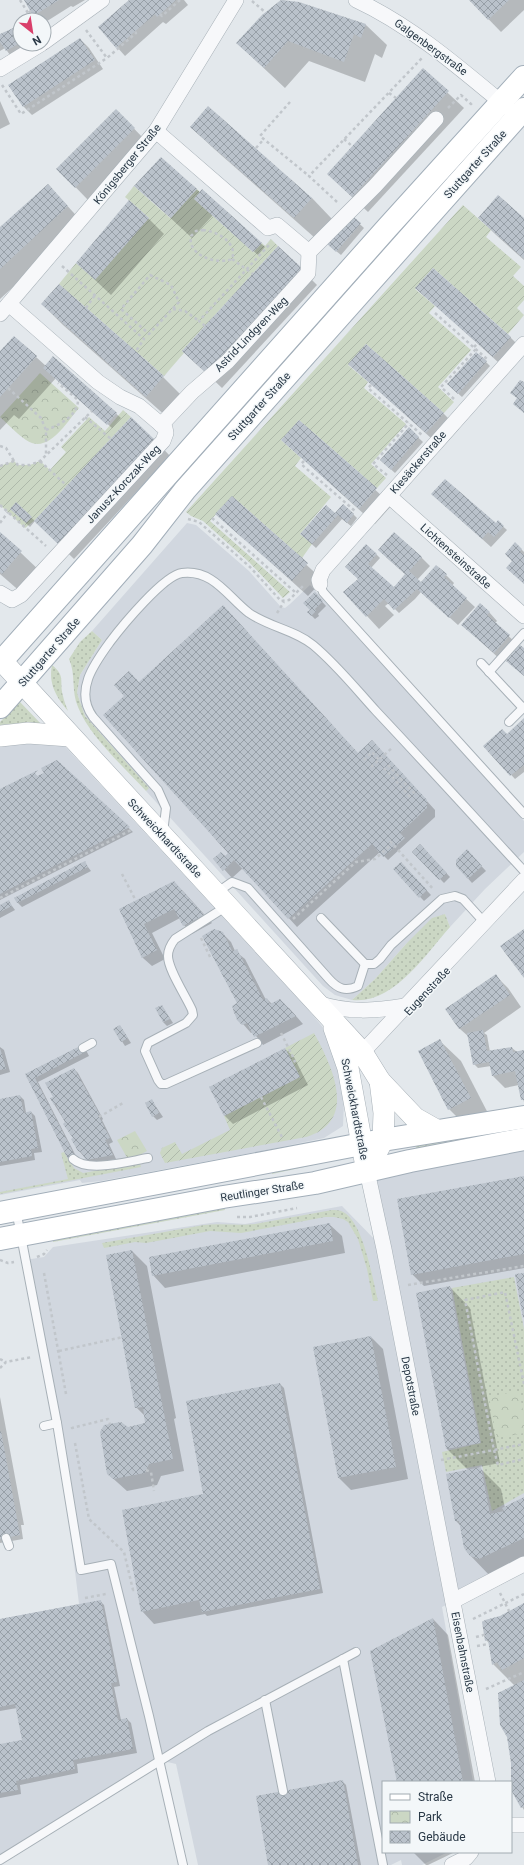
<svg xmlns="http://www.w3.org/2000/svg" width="524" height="1865" font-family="Roboto,sans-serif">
<defs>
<pattern id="grass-dots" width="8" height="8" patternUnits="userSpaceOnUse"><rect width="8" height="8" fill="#cbd7c4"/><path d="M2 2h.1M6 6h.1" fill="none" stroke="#aeb9aa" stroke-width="1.8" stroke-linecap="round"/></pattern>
<pattern id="park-crowns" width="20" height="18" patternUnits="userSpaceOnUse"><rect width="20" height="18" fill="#cbd7c4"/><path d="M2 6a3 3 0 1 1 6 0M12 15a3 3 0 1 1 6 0" fill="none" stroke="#aeb9aa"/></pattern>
<pattern id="garden-furrows" width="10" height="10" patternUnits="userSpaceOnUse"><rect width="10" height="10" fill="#cbd7c4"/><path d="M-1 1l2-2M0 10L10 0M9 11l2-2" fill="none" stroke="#aeb9aa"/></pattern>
<pattern id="building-cross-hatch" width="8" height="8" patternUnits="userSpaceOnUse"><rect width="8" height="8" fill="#bac2cb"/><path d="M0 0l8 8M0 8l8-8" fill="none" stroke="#979fa7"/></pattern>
</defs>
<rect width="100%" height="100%" fill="#e3e8ec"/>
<!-- built -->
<g fill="#d1d7df">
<path d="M187,523L196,525L249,571L281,607L285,608L290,604L310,585L524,821V852L485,889L450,927L445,914L406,944L375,979L352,1000L335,995L323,986L146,791L148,788L85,716L77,693L80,675L102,640L92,631Z"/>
<path d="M60,741L306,1007L325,1030L340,1068L344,1101L343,1126L324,1138L262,1151L101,1181L82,1183L80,1180L0,1195V743Z"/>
<path d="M524,1139V1564L442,1607L473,1782H383V1852H448L422,1865H402L401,1860L391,1865H198L176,1764L159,1760L0,1860V1619L79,1604L57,1423L25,1260L44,1257L53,1247L217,1222L245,1224L342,1206L384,1249L367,1171Z"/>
</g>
<!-- grass -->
<g fill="url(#grass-dots)">
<path d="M92,631L102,640L80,675L77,693L85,716L149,788L146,791C125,768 89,736 78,707C71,692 76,674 69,659L80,642Z"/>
<path d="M52,665C66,676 59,681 63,696C64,701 66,706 68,711C57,698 48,684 52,665Z"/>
<path d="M20,702L43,726L28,723L0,725V722Z"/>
<path d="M445,914L450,927C426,954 393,1005 352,1000L375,979L406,944L432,918Z"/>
<path d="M524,1126V1131L417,1151L415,1144Z"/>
<path d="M64,1152L74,1168L83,1173L140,1163L141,1167L0,1194V1192L68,1179L61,1153Z"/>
<path d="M335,1159L332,1161L272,1174V1170Z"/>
<path d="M224,1207L225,1210L53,1242V1239Z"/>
<path d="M332,1210C335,1210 339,1210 341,1211C363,1218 373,1281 378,1301H373L367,1269L358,1239L348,1222L343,1219L334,1217H325L241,1233L210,1231L146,1243L135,1242L104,1248L102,1243L204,1225C221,1223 238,1226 255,1224Z"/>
<path d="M514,1277L524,1329V1493L492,1511L482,1465L446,1472L442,1452L481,1443L452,1288Z"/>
</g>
<!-- park -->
<g fill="url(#park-crowns)">
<path d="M40,373L79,408C66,423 48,455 26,440C17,434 9,425 0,417Z"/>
<path d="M135,1131L147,1151L129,1161L117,1140Z"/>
<path d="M519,1391L524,1416V1433L497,1438L489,1397Z"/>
</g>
<!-- garden -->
<g fill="url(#garden-furrows)">
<path d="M134,186L170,218L197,189L200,192L194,199L253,252L262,243L265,246L271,239L278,246L182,351L184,353L164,376L59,284L76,263L95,279L149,218L125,197Z"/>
<path d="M463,205L491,230L486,237L521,267L513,276L524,286V300L517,308L524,315L508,334L433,268L415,289L435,306L429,313L471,350L438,387L454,402L444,413L366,344L348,365L368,382L364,388L406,424L371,464L386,478L377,488L299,420L281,440L301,458L295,466L331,497L300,534L312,544L302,558L232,496L210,521L290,592L283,598L249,562L203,521L191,516L186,512Z"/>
<path d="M123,410L131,417L34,521L25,528L0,505V466L14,461L18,465H30L40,461L50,470L66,452L61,447L89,417L105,431Z"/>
<path d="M314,1033C332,1066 359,1121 306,1137L165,1163L160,1153L162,1148L175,1142L182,1154L230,1130L224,1116L300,1077L285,1048Z"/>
</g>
<!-- shadow -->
<g fill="#0003">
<path d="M25,0H85L73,7L71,6L44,23V20H39L34,15Z"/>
<path d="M131,0H184L188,5L166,24L163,22L125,56L117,47Z"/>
<path d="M283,0L366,25L387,45L382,58L375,54L365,82L309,61L285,88L237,43L263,15Z"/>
<path d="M470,0H524V10L501,32Z"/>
<path d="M20,25V44H29L10,55L5,48L0,51V36Z"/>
<path d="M80,39L89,48L103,69L32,115L24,107L10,86Z"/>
<path d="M423,70L464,108L368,212L328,174Z"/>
<path d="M0,101L10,124L0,129Z"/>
<path d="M116,110L146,141L88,200L58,169Z"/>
<path d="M191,127L312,198L332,219L315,238L212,147Z"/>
<path d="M136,186L196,189L265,247L258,255L213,215L192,238Z"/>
<path d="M63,201L83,223L0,299V228Z"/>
<path d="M350,215L364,228L341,255L330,246Z"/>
<path d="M148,218L164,234L111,295L77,263Z"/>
<path d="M479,218L524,219V260L495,234Z"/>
<path d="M301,269L317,285L222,388L183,351Z"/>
<path d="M416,288L510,337L524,351V355L509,372Z"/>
<path d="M42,304L163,377L184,398L167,417L63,325Z"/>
<path d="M0,353L36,357L46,366L53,357L121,418L112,428L56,378L19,419L14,415L0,430Z"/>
<path d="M486,362L490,366L462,397L452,388Z"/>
<path d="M349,364L443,413L459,429L442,448Z"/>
<path d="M299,421L392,505L375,524L282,440Z"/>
<path d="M409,429L423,442L395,473L385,464Z"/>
<path d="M155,440L170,456L74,559L35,521L30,527L11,509L16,504L35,521Z"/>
<path d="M432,494L496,525L498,522L507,530L491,547Z"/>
<path d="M232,497L323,580L308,596L217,514Z"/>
<path d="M353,514L357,518L351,526L342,519L316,548L305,538L335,515Z"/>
<path d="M0,533L42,573L23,594L0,574Z"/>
<path d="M515,543L524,552V584L513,561Z"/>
<path d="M376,554L380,558L371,568L394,589L406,575L387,558L421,557L430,566L417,580L421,583L446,575L454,583L452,586L475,607L458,625L421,592L415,599L399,613L389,603L385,606L394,615L379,629L345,592L360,578L351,571Z"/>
<path d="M315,594L326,606L318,614L319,616L315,619L308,612L311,610Z"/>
<path d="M489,612L497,621L495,623L517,644L502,661L471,633Z"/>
<path d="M139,683L358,754L398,769L435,810V817L388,860L380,852L297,927L243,868L232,878L215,859L225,857L230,854Z"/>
<path d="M524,719V772L515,779L484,746L507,736Z"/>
<path d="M57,761L133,832L0,900V790L34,773L38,777L45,773Z"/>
<path d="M420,846L450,877L444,883L414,852Z"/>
<path d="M471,855L486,871L472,883L457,866Z"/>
<path d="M85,863L91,871L22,907L18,903L15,898Z"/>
<path d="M401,863L431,895L424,901L394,869Z"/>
<path d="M182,890L212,923L192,934L184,925L180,918L152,933L165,959L152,966L143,958L120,910Z"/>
<path d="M9,902L15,910L0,918V906Z"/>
<path d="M222,933L231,942L235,951L245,959L266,1000L267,999L272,1004L289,1008L303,1024L263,1045L253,1032L251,1033L243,1024L234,1013L233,1006L238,1003Z"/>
<path d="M496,976L508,988L521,1007L484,1033L487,1035L490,1052L512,1048L517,1052L524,1051V1102L519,1085L505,1088L493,1076L491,1066L478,1068L474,1064L469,1037L460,1029L447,1009Z"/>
<path d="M162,1006L173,1023L167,1026L163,1022Z"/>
<path d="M120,1026L131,1043L125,1046L114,1029Z"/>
<path d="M440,1041L461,1061L491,1119L470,1130L449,1109Z"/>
<path d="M0,1047L4,1050L10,1072L0,1075Z"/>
<path d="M285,1049L294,1057L308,1085L233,1124L224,1115Z"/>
<path d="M86,1050L89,1056L38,1082L79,1162L74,1164L70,1160L26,1075Z"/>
<path d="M74,1069L78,1073L103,1119L102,1120L113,1142L109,1144L116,1159L91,1164L79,1151L75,1138L54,1104Z"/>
<path d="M20,1096L24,1100L26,1113L31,1112L35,1116L42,1152L34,1153L35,1160L0,1166V1100Z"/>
<path d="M152,1101L163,1117L157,1120L153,1116Z"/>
<path d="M524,1177V1268L424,1286L412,1274Z"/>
<path d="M329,1224L342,1236L345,1253L165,1288L153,1275Z"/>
<path d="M132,1251L147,1266L176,1418L174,1419L184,1471L161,1476L157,1485L127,1491L108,1474L127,1428L146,1423L145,1416L136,1407Z"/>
<path d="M450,1287L470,1308L500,1463L479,1467L501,1489L505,1508L524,1498V1568L491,1577L467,1552L461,1526L456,1521L469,1471L447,1449Z"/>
<path d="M371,1337L383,1349L408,1479L351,1490L339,1478Z"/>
<path d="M280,1384L284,1388L323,1593L207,1616L205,1614L154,1624L142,1611L205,1495Z"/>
<path d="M0,1397L24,1525H21L23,1539L0,1543Z"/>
<path d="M100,1601L104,1605L120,1686L114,1687L121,1720L127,1719L131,1723L137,1753L77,1764L78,1773L20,1785L21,1794L0,1798V1745L23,1741L17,1708L0,1711V1620Z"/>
<path d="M524,1604V1810L512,1790L515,1686L493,1664L490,1644L486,1640L500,1617Z"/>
<path d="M433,1619L448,1635L475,1782H398Z"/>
<path d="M342,1781L346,1785L361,1865H269Z"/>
<path d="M413,1852H455L428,1865H426Z"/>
</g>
<!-- building -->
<g fill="url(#building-cross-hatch)">
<path d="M24,0H59L33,16Z"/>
<path d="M129,0H176L157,17L155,14L116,48L98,27Z"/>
<path d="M281,0L299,2L366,24L361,38L354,34L344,62L288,41L264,68L236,43L262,15Z"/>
<path d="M469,0H509L488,20Z"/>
<path d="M20,25V43L6,51L0,42V34Z"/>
<path d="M80,38L95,60L23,107L8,85Z"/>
<path d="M423,68L449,91L352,197L327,174Z"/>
<path d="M208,106L312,198L294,218L190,127Z"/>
<path d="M116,109L135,128L75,188L56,169Z"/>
<path d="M161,157L197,189L171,218L134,186Z"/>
<path d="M48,184L68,206L0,269V227Z"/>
<path d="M202,189L262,243L253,252L194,199Z"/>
<path d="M498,195L524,218V259L478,218Z"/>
<path d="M129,200L149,218L95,280L76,263Z"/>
<path d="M350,214L361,223L336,252L325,242Z"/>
<path d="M278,246L302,268L206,373L182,351Z"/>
<path d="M433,268L511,337L493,357L415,288Z"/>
<path d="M59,284L164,376L146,397L41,304Z"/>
<path d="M14,336L37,356L0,397V351Z"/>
<path d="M366,344L444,413L426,433L348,364Z"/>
<path d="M476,352L487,361L458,394L447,384Z"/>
<path d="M53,356L117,413L107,425L43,368Z"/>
<path d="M520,380L524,382V413L513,404L517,398L510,393Z"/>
<path d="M131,417L155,440L58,544L34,521Z"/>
<path d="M299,420L377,488L359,509L281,440Z"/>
<path d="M409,427L419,437L391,470L380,460Z"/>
<path d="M445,479L496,523L498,520L504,526L494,537L488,532L482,539L431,494Z"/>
<path d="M232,496L308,563L292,581L215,514Z"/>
<path d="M16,502L32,517L26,523L10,509Z"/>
<path d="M343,504L354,514L347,523L338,515L312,544L300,534L326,505L335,513Z"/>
<path d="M0,532L22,551L2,574L0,572Z"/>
<path d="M394,532L422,557L409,571L421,582L436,565L447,574L444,577L467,598L449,618L417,589L394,610L384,599L366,617L343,592L358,579L345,567L366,544L377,554L368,564L394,587L405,574L378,550Z"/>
<path d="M515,542L522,549L520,552L524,555V584L506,568L512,561L505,554Z"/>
<path d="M315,592L323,601L315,609L316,611L311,616L307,612L310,610L303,603Z"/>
<path d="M480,603L490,612L487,615L510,635L494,653L461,625Z"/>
<path d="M223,605L358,753L372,740L427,800V808L400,833L405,838L383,857L372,844L288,919L234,860L223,871L213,859L221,852L225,856L228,853L103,715L124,696L114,685L129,671L139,682Z"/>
<path d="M520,645L524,648V676L506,661Z"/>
<path d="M524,718V765L510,776L483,746L502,729L507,734Z"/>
<path d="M57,760L130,827L0,894V789L38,770L35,773L37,776L44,773L41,768Z"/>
<path d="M420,844L447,873L439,880L412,852Z"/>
<path d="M467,849L482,866L468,879L456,866V860Z"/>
<path d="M85,861L88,867L17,903L14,898Z"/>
<path d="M401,862L427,890L419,898L393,869Z"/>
<path d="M174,881L204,915L183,926L174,909L144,924L157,950L142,958L119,909Z"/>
<path d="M9,900L12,906L0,912V905Z"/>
<path d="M214,929L223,932L232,951L237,949L263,1000L267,998L270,1004L280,999L296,1016L254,1037L247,1023L242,1025L237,1020L232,1006L237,1003L202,936Z"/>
<path d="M524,929V978L500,946Z"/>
<path d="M496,974L510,995L459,1029L445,1009Z"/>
<path d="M162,1005L170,1019L163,1022L155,1008Z"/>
<path d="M120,1025L128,1038L121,1042L113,1029Z"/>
<path d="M483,1030L487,1051L512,1047L513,1052L524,1050V1100H521L515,1071L492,1076L489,1062L473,1065L467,1033Z"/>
<path d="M440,1039L471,1098L448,1110L418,1051Z"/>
<path d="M82,1045L85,1052L35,1078L76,1158L69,1161L25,1074Z"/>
<path d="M0,1048L6,1069L0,1070Z"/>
<path d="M285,1048L300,1077L224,1116L209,1087Z"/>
<path d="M74,1068L100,1115H98L110,1138L105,1140L113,1155L86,1160L81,1152L78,1151L71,1139L73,1138L63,1124L65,1122L55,1103L54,1105L50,1098L53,1097L45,1083Z"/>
<path d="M20,1095L24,1113L31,1111L38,1148L31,1149L32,1156L0,1162V1099Z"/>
<path d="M152,1099L159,1113L152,1117L145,1103Z"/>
<path d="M524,1176V1254L411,1275L397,1199Z"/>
<path d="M330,1223L333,1241L152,1276L149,1257Z"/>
<path d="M132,1250L173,1459L149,1464L145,1473L113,1479L107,1474L100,1432L104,1425L121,1422L128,1427L145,1423L143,1407L135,1408L106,1255Z"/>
<path d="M524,1273V1317L523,1318L515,1274Z"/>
<path d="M450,1286L480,1443L446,1449L416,1293Z"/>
<path d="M371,1336L396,1467L338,1478L313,1347Z"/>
<path d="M280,1383L320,1589L202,1612L199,1600L141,1612L122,1510L203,1494L186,1401Z"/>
<path d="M1,1431L20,1535L0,1539V1432Z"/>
<path d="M481,1467L490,1514L504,1511L502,1508L524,1497V1538L479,1559L470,1556L464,1548L459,1521H455L446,1474Z"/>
<path d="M101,1600L117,1682L111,1683L118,1720L127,1718L133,1749L73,1760L75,1769L16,1781L18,1790L0,1793V1744L22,1740L15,1704L0,1707V1619Z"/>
<path d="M524,1603V1658L502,1670L497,1662L492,1665L488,1640L485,1641L482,1622L485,1620L500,1616Z"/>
<path d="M433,1618L463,1782H397L370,1651Z"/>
<path d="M524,1680V1807L521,1808L511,1790V1763L507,1737L500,1725L498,1693Z"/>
<path d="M343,1780L358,1865H268L256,1796Z"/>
</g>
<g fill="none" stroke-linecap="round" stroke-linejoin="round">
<defs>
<g id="lane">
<path d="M320,584L323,592L331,601L524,814"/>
<path d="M481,663L523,708"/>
<path d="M489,672L524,633"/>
<path d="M509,722L524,707"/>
<path d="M163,833L166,808L158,790L93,717C74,691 94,664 110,642C122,626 164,575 182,573C213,569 228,597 249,613C269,627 295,630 313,645C336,664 356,689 376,711C426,764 475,818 524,871"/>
<path d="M216,893L232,882L248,888L329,979C338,989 346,992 358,986L365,964"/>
<path d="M227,906L175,939C171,944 168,949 168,956C168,970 186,996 192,1010L193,1015L186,1023L148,1043L145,1051L158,1080L161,1084H166L257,1043"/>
<path d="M321,918L365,964H374L380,959L391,945L442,899L455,896L463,899L484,922"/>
<path d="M83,1048L92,1043"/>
<path d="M73,1159C88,1173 129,1161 148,1158"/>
<path d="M16,1210L57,1423L81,1570L111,1564L149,1716L183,1865"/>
<path d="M44,1426L57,1423"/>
<path d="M6,1538L9,1546"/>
<path d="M343,1659L383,1865"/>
<path d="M265,1700L283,1791"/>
<path d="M0,1860L208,1731L356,1652"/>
</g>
<g id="street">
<path d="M356,0C412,26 461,69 508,108"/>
<path d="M44,42L102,0"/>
<path d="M0,69L41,44"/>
<path d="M156,131L268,228L277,225L309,252"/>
<path d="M0,314L156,131L236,0"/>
<path d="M161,425L192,392L228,361L308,273L309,252L375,186L436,119"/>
<path d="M389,496L524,616"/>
<path d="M320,584L319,580L323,570L524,344"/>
<path d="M0,593L12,600L21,595L163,441L166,433L165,428L139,406L120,397L98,382L9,304"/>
<path d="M318,1003C348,1013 375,1011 405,1006"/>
<path d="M356,1059L524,880"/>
<path d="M367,1171L384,1249L488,1782"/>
<path d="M453,1601L524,1564"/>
<path d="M511,1825H524"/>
<path d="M452,1865L466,1858L471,1852"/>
</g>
<g id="secondary">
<path d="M2,661L362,1052L380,1081L384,1113L383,1140L367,1171"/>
<path d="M0,736L28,733L70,736"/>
<path d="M334,1028L348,1068L365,1161"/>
<path d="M380,1081L415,1118L438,1131"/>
</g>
<g id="primary">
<path d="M0,663L387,228L524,77"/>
<path d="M0,707L142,545L185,490L524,109"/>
<path d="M0,1213L383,1140L524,1117"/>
<path d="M0,1239L223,1197L315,1183L410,1161L524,1139"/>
</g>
</defs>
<!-- lane casing -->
<use href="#lane" stroke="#a7b0b7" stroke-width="10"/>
<!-- street casing -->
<use href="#street" stroke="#a7b0b7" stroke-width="16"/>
<!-- secondary casing -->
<use href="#secondary" stroke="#a7b0b7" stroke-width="22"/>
<!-- primary casing -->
<use href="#primary" stroke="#a2aeb9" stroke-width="24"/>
<!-- path -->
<g stroke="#c1c6cb" stroke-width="2.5" stroke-dasharray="3 3" stroke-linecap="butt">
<path d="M20,0L28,13"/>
<path d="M252,1L265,12"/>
<path d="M31,11L28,13L32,20"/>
<path d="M160,14L162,16L180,0"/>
<path d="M86,30L107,58L136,33L135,32"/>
<path d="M2,85L21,114L107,58"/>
<path d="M389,93L396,98"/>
<path d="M290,102L260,136L309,176"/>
<path d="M448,108L461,95L471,104L473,102"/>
<path d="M344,139L352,146"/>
<path d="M256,148L264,139"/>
<path d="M337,202L309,176L422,58"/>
<path d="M203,230C216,231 238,242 232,259C218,265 187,256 191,236L196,231Z"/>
<path d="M232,259L253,274"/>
<path d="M62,266L144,339L136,351"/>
<path d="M150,275L171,285L179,302L149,334L121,309Z"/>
<path d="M86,308L95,295"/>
<path d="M173,309L185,311L199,321"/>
<path d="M435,313L488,360"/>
<path d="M205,326L199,321L269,245"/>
<path d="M474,347L477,344"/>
<path d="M371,385L368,388L422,435"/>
<path d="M8,388L41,418L46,430V455"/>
<path d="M454,399L441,387L476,349"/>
<path d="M85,417L111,439"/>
<path d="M46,430C59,425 78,416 78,400L58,383"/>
<path d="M0,446L6,448L14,461"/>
<path d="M40,461L67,486"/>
<path d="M304,461L301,464L355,511"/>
<path d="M0,466L14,461L18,465H30L40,461L92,411"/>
<path d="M387,475L373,464L409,423"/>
<path d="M0,505L46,546"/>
<path d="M212,518L296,593"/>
<path d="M188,519L199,522L250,567L281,601L289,600L304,585"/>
<path d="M0,523L8,512"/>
<path d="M277,613L284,602"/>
<path d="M364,760L372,752L381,762"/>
<path d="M388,765L416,795"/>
<path d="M371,767L393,747"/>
<path d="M384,768L412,799"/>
<path d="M390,841L434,890"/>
<path d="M122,874L135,899"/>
<path d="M0,898L133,829"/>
<path d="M293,919L356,862L375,859L392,844"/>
<path d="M201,938L211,959"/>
<path d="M281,1033L295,1061L293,1062"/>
<path d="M261,1097L283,1139"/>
<path d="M99,1117L123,1103"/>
<path d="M237,1217H250L297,1208"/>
<path d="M37,1257L44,1254L47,1250"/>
<path d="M0,1260L8,1263L14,1262"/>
<path d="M44,1273L66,1394"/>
<path d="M408,1285L524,1266"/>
<path d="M59,1351L123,1337"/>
<path d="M0,1359L6,1362"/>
<path d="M0,1368L6,1362L32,1357"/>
<path d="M524,1384L505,1292L465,1300L494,1450L524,1444"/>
<path d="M72,1427V1428L108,1419L110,1424"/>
<path d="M75,1443L89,1519L124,1552L133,1590H131"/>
<path d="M441,1460L494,1450L498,1465L524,1459"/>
<path d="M146,1470L151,1472L154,1491"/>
<path d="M500,1593L509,1611"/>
<path d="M85,1598L106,1594"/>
<path d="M473,1619L524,1594"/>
<path d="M476,1637L487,1634"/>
<path d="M477,1646L488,1644"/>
<path d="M486,1689L524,1672"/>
</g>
<!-- lane -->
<use href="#lane" stroke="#f7f8fa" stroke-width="8"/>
<!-- street -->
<use href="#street" stroke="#f7f8fa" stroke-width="15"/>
<!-- secondary -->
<use href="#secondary" stroke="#fff" stroke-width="21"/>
<!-- primary -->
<use href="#primary" stroke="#fff" stroke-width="22"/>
</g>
<g text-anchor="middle" stroke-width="3" stroke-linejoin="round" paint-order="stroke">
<!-- street labels -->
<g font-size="11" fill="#293846" stroke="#f3f7f9">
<text transform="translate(431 47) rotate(36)" y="4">Galgenbergstraße</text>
<text transform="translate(127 164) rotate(-51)" y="4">Königsberger Straße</text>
<text transform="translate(475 164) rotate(-48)" y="4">Stuttgarter Straße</text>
<text transform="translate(251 334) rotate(-46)" y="4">Astrid-Lindgren-Weg</text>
<text transform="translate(259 406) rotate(-48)" y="4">Stuttgarter Straße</text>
<text transform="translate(418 462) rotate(-49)" y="4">Kiesäckerstraße</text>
<text transform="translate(123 484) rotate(-47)" y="4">Janusz-Korczak-Weg</text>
<text transform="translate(456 556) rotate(42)" y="4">Lichtensteinstraße</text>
<text transform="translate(49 652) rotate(-49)" y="4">Stuttgarter Straße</text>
<text transform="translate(165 838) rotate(47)" y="4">Schweickhardtstraße</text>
<text transform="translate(427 991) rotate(-47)" y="4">Eugenstraße</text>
<text transform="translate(355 1109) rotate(79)" y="4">Schweickhardtstraße</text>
<text transform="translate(262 1191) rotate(-9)" y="4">Reutlinger Straße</text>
<text transform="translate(411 1386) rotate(79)" y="4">Depotstraße</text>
<text transform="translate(463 1652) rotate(79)" y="4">Eisenbahnstraße</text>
</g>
</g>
<!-- legend -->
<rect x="382" y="1781" width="130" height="72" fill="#f3f7f9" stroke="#a2abb1"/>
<rect x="390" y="1794" width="20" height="6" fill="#ffffff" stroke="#a2abb1"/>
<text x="418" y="1801" font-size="12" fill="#293846">Straße</text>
<rect x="390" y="1811" width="20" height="12" fill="url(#park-crowns)" stroke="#a2abb1"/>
<text x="418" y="1821" font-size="12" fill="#293846">Park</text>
<rect x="390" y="1831" width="20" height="12" fill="url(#building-cross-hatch)" stroke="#a2abb1"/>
<text x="418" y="1841" font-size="12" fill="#293846">Gebäude</text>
<!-- north arrow -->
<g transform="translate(32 32) rotate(150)"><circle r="19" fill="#f3f7f9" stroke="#a2abb1"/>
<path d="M0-3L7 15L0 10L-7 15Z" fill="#d9406b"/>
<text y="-6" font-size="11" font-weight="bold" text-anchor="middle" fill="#293846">N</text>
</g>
</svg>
